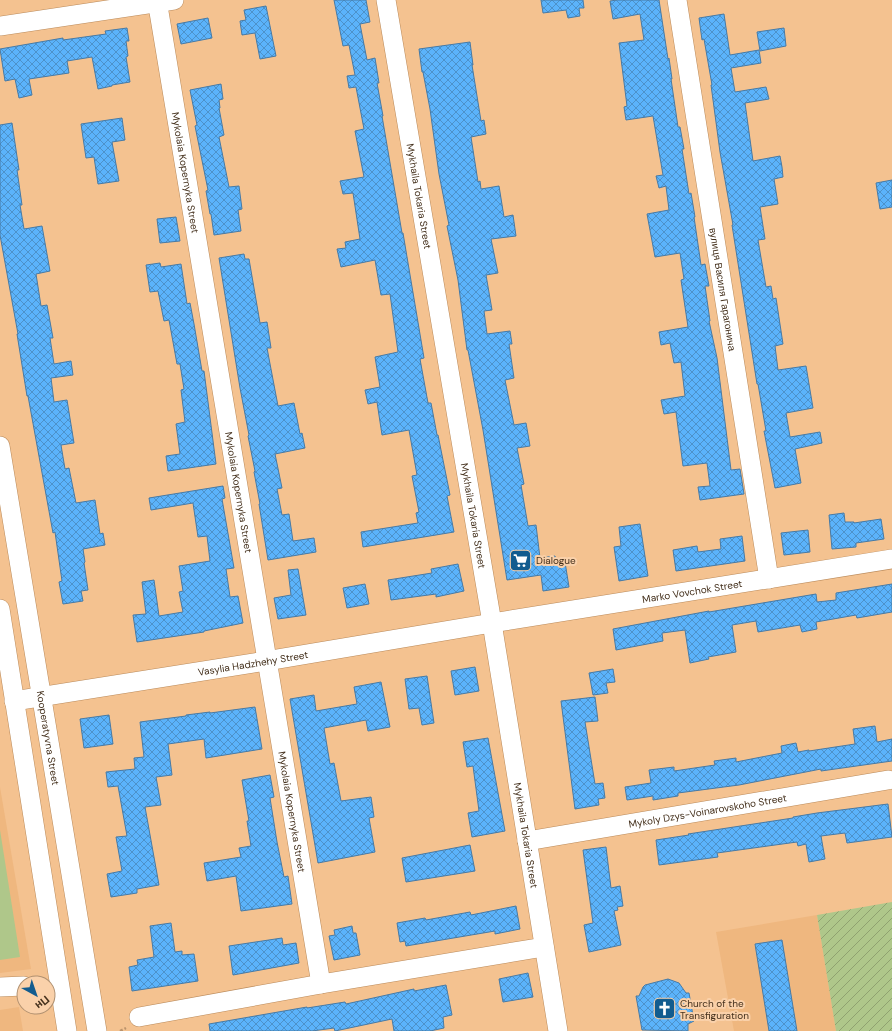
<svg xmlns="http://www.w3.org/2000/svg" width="892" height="1031" font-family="'DM Sans',sans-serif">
<defs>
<pattern id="garden-furrows" width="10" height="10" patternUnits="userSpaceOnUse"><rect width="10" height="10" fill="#afc78a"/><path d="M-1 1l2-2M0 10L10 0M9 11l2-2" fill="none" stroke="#90a270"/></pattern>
<pattern id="building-cross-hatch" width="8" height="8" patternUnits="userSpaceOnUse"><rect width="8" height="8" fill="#5bb3fb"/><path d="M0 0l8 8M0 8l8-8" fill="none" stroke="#4d92ca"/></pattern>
</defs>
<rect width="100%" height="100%" fill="#f4c290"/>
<!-- built -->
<g fill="#efb77f">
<path d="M0,787L31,969L0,973Z"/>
<path d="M817,915L836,1031H734L716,932Z"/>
<path d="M19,1007L23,1031H0V1010Z"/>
</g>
<!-- garden -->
<path fill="url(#garden-furrows)" d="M892,902V1031H836L817,915Z"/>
<!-- pitch -->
<path fill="#afc78a" d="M0,830L20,957L0,960Z"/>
<!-- building -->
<g fill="url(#building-cross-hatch)" stroke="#477aa5">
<path d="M334,0H366L370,22L360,24L367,60L375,58L379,83H377L383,116H382L402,233H403L406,251L424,358L420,359L428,403H431L437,435H438L450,495L447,496L454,532L363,547L361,532L418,523L416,513L419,512L412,476L417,475L409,430L382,435L377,402L368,404L365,390L380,387L375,357L398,352L390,294L381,295L375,260L341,267L337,249L346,248L345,242L360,239L353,193L343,194L340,181L364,177L355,131L364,129L356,87L349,88L347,76L355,75L349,45L343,46Z"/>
<path d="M541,0H583L584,8H579L580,16L568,18L566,10L543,13Z"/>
<path d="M617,0H659L668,59L669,58L672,79H671L678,127H680L684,149H682L689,194L691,193L695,217H694L701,265L705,264L709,286H705L710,321H709L717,358L731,470L740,469L744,494L700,500L698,487L710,486L707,463L683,466L676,412L664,414L661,400L685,396L681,362L674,363L670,343L661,345L659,332L688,327L681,280L684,279L680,253L655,257L647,214L669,210L666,186L659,188L656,176L663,175L653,116L626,120L624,107L627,106L619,43L644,40L640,14L613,19L610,1Z"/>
<path d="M266,6L276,56L260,59L255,33L242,35L240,21L246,20L244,10Z"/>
<path d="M724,14L730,55L759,50L761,63L731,68L735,92L766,87L769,99L745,103L753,161L780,156L782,167L783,177L774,179L778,204L760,207L765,239L758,240L766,287L771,286L773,299L776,298L783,344L775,346L778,370L806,366L813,408L786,413L790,437L820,432L822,443L795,449L801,483L775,488L764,431H766L758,384H757L732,225H733L720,152L711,85H712L704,39L702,40L699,18Z"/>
<path d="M208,18L212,38L181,44L177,24Z"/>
<path d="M127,28L129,41H126L128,56L126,57L130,82L112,85V86L98,89L92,57L67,61L69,73L29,79L32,95L19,98L15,79L5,81L0,49L63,38V40L106,34L105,31Z"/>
<path d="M784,28L786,46L760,51L757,32Z"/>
<path d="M470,42L473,65H472L481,121L484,120L486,134L471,137L478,182L480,181L481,189L499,186L504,217L513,215L516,236L491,239L498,273L486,275L492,310L484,311L487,334L510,331L512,344H509L514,378L505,380L514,425L526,423L530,446L517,448L524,484L521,485L528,526L536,525L540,558L555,556L557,564L565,562L569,587L543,591L541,575L507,580L483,430L468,350H467L458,280L447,226L449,225L439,174L430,109L423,72H422L419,49Z"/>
<path d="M221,84L223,99L219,100L220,108H219L224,135L219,137L229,187L239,186L242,209L238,210L241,231L214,235L211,214H210L206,191L208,190L195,126L197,125L190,90Z"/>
<path d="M122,118L125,140L112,142L119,181L98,184L94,157L86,158L81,124Z"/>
<path d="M12,123L19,170H17L22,205H20L24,229L42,226L50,271L36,274L41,306L47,305L53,338H50L54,364L71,361L73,375L51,378L54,402L67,400L74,443L61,445L65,469L69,468L76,503L95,500L100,534L103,533L105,545L83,549L85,562L84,563L88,590L81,591L83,601L63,604L59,582L62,581L55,532L53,533L28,396H27L17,334H18L0,235V125Z"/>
<path d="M892,180V207L880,209L876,183Z"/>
<path d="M176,217L180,241L160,243L157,219Z"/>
<path d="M244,254L245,259H249L260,323L267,322L271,348H267L278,406L294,403L300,434L302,433L305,448L275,454L282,488L277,489L282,515L289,514L293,541L314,538L316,552L268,560L259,504H260L254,472L255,471L248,436L249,435L240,388L219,258Z"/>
<path d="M160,263L161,267L181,264L187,304L190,303L194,324L202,371H204L216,464L168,471L166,456L180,454L176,424L185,422L181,390L184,389L180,364H177L169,320L164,321L158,291L150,292L146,265Z"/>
<path d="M223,486L225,498L222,499L234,568L226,569L230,597L238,596L243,623L204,631V632L137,642L133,615L146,614L142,582L154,580L159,616L183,612L179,592L183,591L179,566L210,561L207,536L198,537L193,503L151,510L149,498Z"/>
<path d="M844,513L845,522H854V523L881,519L884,539L856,543V547L832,549L829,515Z"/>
<path d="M640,524L648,576L619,581L614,547L621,546L619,527Z"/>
<path d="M808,530L810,552L784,555L781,533Z"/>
<path d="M742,536L745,561L676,571L673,550L697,546L698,552L721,549L720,539Z"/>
<path d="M458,564L464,591L436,597V594L391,600L388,580L432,573L431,569Z"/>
<path d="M298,569L306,615L278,619L274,598L291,595L288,570Z"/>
<path d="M365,584L369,604L347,608L343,588Z"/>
<path d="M892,584V612L857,618L856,615L816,622L817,629L802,632L800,625L758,632L756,621L732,625L736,652L708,657L709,659L690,663L685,630L662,633L663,641L616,650L613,629L709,611V612L816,594L817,602L836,600V593Z"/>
<path d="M475,667L479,691L455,695L451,671Z"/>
<path d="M613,669L615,682L606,683L608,693L593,695L589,673Z"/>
<path d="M427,676L434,723L422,725L419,708L409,709L405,679Z"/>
<path d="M381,682L390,727L368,731L366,720L324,728L330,764L334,763L341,801L371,797L374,817L369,818L375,852L318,863L290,699L314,695L316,711L357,704L354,687Z"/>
<path d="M595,697L598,721L585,722L595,784L603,783L605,798L598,799L599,805L575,809L561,701Z"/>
<path d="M255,707L262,749L206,758L204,739L168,744L172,775L156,777L161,805L145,807L159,885L137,889V893L111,897L107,874L122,871L116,837L127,836L118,786L108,787L106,772L135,769L134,758L144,757L140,722L186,716V715L210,712V713Z"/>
<path d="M109,715L113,744L84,748L80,719Z"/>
<path d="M875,726L877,742L892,739V761L821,771V769L739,785L678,793V796L653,800V796L627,800L625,787L651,783L649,770L674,767V771L715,765L714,761L736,758V762L782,753L781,746L796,743L798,752L809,750V751L855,744L853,729Z"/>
<path d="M488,738L505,831L472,837L468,813L479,811L473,766L467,767L463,742Z"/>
<path d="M270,775L274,797L270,798L277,842L284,877L288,876L292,904L241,911L236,876L207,881L204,863L241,857L239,848L251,846L247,821H249L242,780Z"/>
<path d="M888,804L892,837L847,843L845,833L821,836L825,859L809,862L806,844L798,846L797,842L717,853L718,857L659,865L656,840L689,835L688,834L793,818V817L817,813Z"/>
<path d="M470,845L475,871L406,882L402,858Z"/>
<path d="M606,847L611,888L620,886L623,906L617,907L618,910L614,911L621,945L589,952L584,925L593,923L583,850Z"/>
<path d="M516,906L520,929L495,934V931L406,946L405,941L400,942L397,923L425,918L426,920L470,912L471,915Z"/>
<path d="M171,923L175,952L182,951V955L194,954L198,981L132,991L129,967L138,965L137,960L154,957L150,926Z"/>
<path d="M352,926L353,933H356L360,955L334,960L329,936L335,935L334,930Z"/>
<path d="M282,938L283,945L296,943L299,963L233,975L229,946Z"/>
<path d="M782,940L797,1031H769L755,944Z"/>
<path d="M528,973L533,997L503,1002L499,979Z"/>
<path d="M668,979L679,983L686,993H689L694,1021L688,1024V1031L642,1030L636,996H639L643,987L645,985Z"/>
<path d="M446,985L452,1015L443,1017L444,1028L430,1031H394L392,1019L335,1031L334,1028L312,1031H210L209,1024L307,1007V1008L345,1002L346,1004L414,989V991Z"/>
</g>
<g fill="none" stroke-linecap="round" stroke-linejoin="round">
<defs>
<g id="minor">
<path id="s1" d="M157,0L321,984"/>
<path id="s2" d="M386,0L492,623L558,1031"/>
<path id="s3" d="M677,0L769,579"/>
<path d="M0,26L174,0"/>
<path id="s4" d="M0,446L97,1031"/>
<path d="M0,609L67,1031"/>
<path id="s5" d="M14,701L266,661L492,623L892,559"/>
<path id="s6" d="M527,841L888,780"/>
<path d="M0,987L24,986"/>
<path d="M139,1017L321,984L544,947"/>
</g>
</defs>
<!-- minor casing -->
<use href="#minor" stroke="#ba8a5a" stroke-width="20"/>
<!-- path -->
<path stroke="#bb936b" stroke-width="2.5" stroke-dasharray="3 2" stroke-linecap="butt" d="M120,1031L126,1028"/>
<!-- minor -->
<use href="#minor" stroke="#fff" stroke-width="19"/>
</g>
<!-- icons -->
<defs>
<symbol id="supermarket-square" viewBox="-11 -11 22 22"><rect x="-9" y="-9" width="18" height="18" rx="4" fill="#125c8f" stroke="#fad1aa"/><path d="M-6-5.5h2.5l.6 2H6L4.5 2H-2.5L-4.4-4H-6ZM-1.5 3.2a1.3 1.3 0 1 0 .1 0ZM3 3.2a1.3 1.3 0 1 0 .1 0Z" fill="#fff"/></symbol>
<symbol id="church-square" viewBox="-11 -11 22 22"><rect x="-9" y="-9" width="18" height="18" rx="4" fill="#125c8f" stroke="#fad1aa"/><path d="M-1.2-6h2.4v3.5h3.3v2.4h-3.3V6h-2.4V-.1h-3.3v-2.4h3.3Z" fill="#fff"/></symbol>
</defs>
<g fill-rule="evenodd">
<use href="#supermarket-square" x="508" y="548" width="25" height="25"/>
<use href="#church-square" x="652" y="996" width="25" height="25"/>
</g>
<g text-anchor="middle" stroke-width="4" stroke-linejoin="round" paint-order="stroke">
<!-- street labels -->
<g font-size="10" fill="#44301c" stroke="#fad1aa">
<text dy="4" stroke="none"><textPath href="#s1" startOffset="175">Mykolaia Kopernyka Street</textPath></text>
<text dy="4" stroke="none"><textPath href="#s2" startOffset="199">Mykhaila Tokaria Street</textPath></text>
<text dy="4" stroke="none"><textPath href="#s3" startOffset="293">вулиця Василя Гарагонича</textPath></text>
<text dy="4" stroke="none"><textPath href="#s1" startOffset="499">Mykolaia Kopernyka Street</textPath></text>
<text dy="4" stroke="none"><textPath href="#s2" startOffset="523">Mykhaila Tokaria Street</textPath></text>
<text dy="4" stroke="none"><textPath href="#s5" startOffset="687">Marko Vovchok Street</textPath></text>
<text dy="4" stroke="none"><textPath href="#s5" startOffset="242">Vasylia Hadzhehy Street</textPath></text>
<text dy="4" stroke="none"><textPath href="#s4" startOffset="296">Kooperatyvna Street</textPath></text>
<text dy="4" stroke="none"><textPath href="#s6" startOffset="183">Mykoly Dzys-Voinarovskoho Street</textPath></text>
<text dy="4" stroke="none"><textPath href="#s1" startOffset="823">Mykolaia Kopernyka Street</textPath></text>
<text dy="4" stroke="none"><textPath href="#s2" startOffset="847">Mykhaila Tokaria Street</textPath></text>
</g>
<!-- poi labels -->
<g font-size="10" fill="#44301c" stroke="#fad1aa" text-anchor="start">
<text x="536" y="564">Dialogue</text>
<text x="680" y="1007">Church of the<tspan x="680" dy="12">Transfiguration</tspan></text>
</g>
</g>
<!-- north arrow -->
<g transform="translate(36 995) rotate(140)"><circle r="19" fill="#fad1aa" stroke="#b19171"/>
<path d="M0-3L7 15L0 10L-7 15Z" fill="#125c8f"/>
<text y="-6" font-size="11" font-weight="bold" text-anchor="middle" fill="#44301c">Пн</text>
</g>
</svg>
